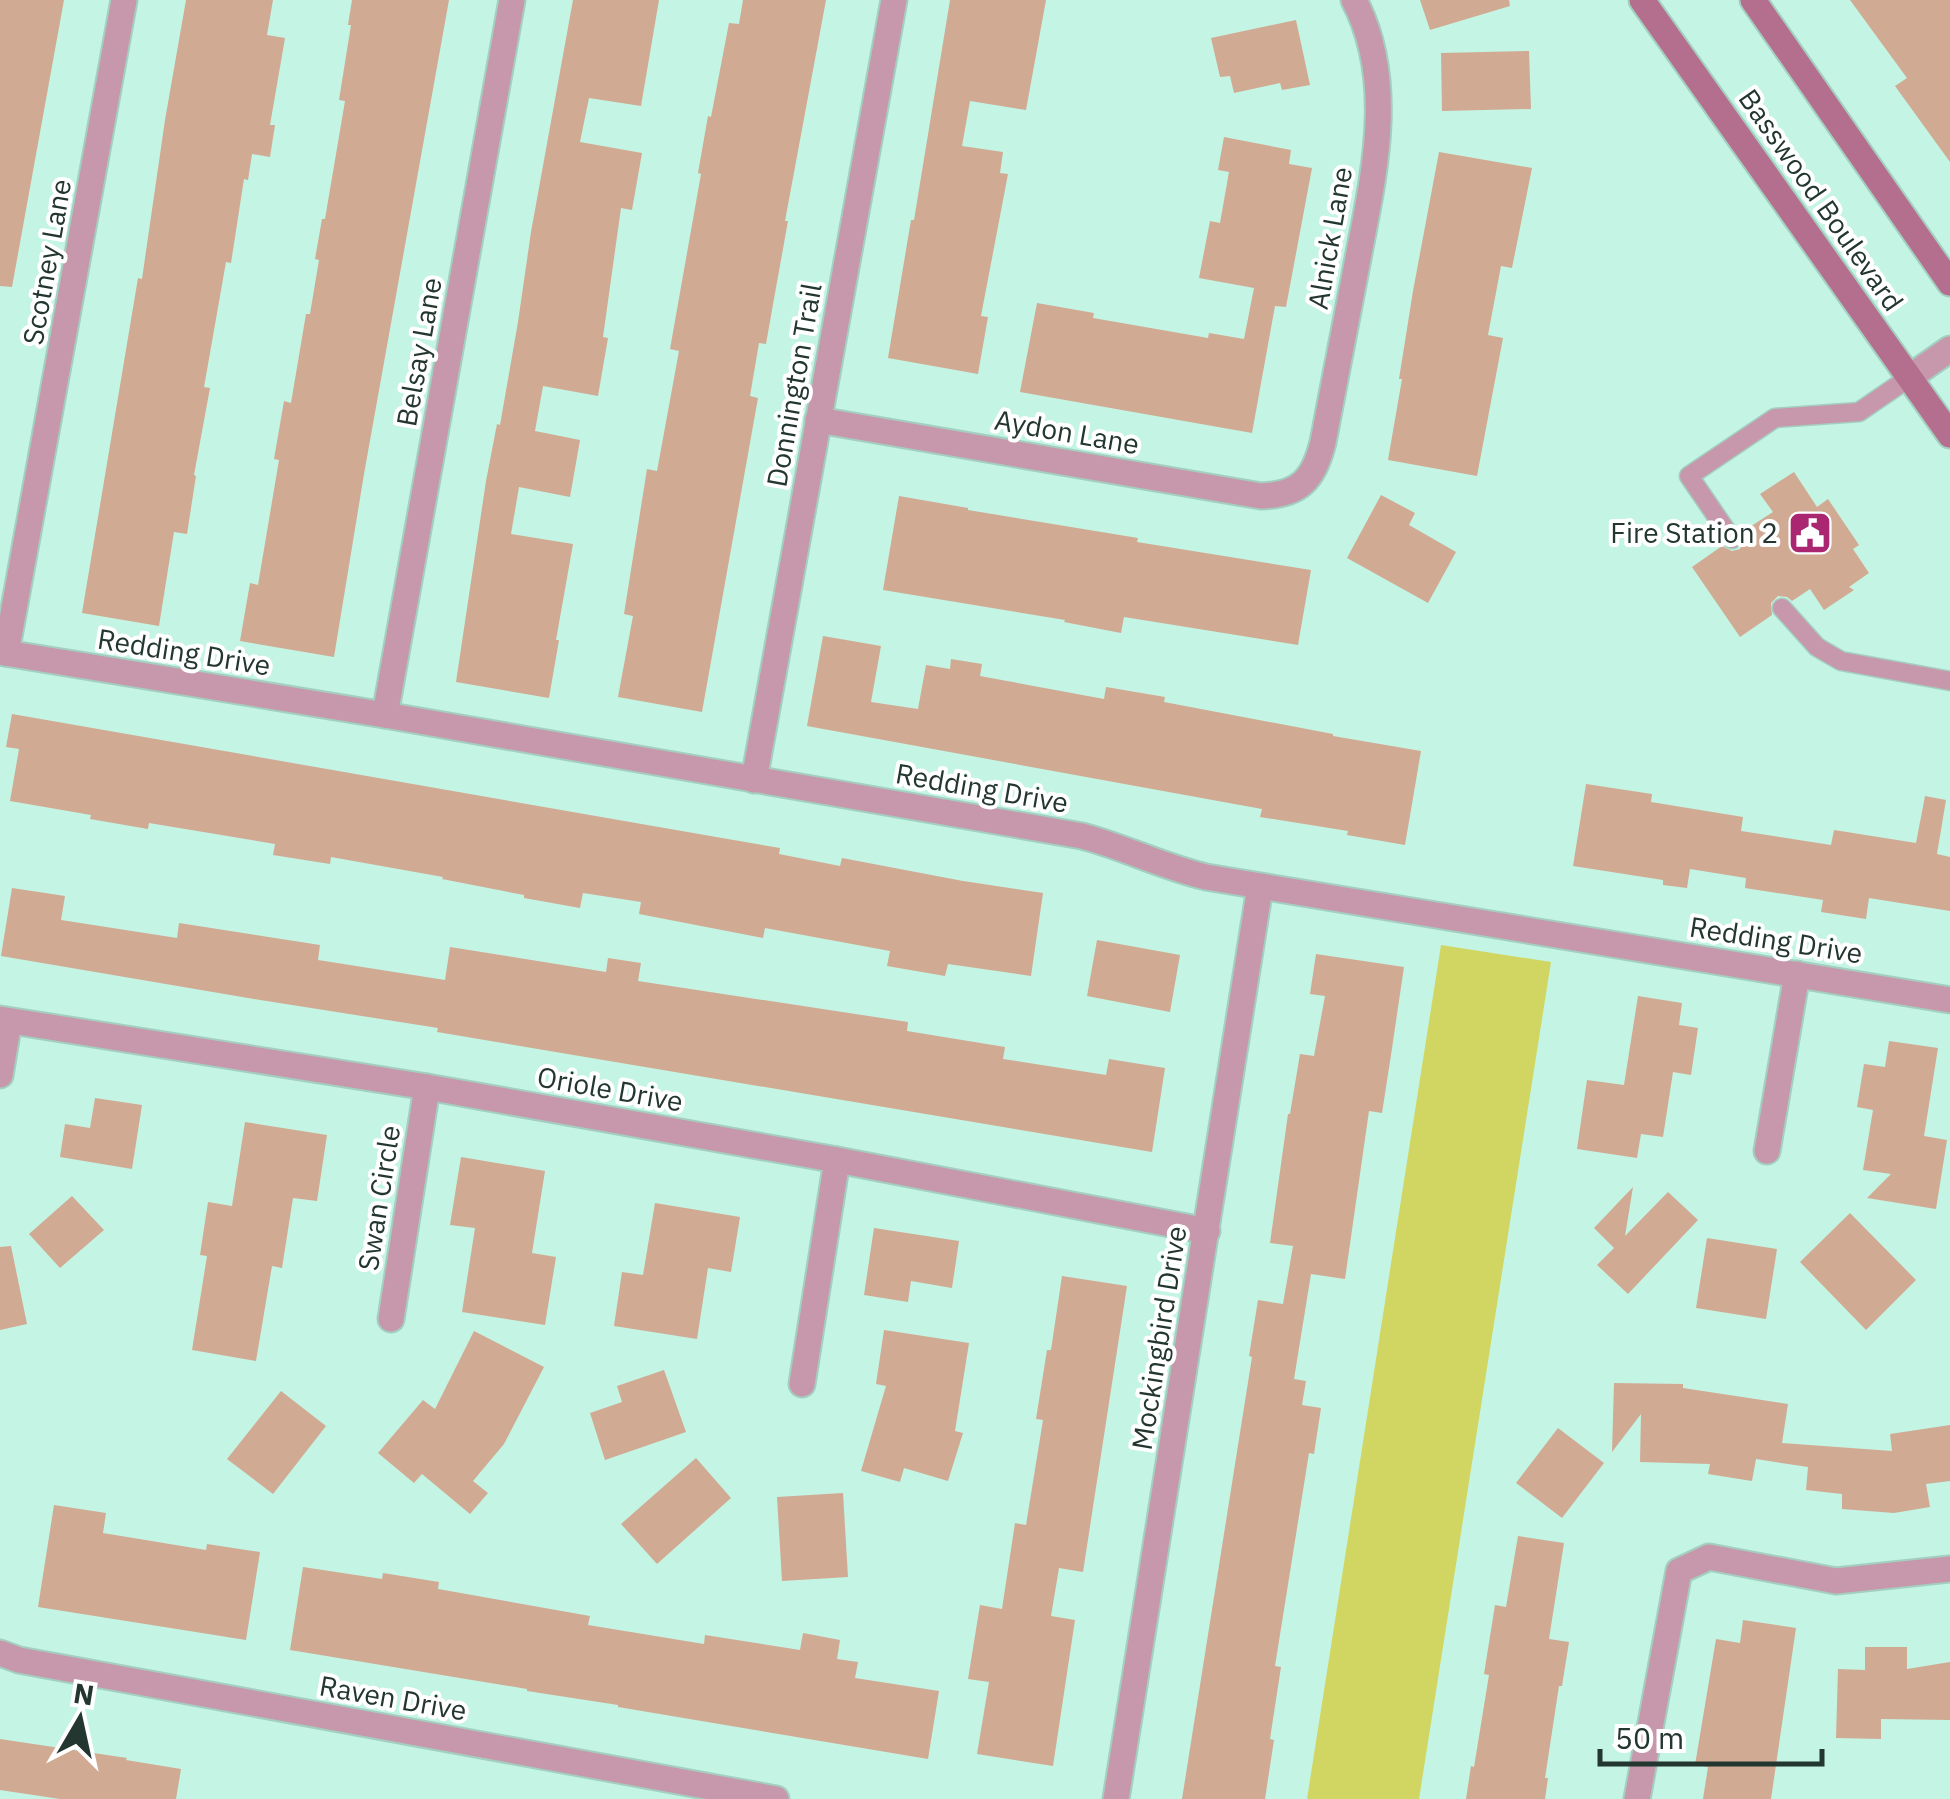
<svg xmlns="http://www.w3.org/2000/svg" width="1950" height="1799" font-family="'IBM Plex Sans',sans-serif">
<rect width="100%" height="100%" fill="#c4f4e3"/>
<!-- green -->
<path fill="#d1d663" d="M1441,945L1551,962L1419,1799H1307Z"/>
<!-- building -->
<g fill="#d1aa94">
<path d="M0,0H64L12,287L0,286Z"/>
<path d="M186,0H273L267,35L285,38L270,125H275L270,157L252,154L248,180L244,179L231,263L226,262L204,387L210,388L194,475L196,476L187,534L174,532L159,626L82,613L138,278L142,279L165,120Z"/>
<path d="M352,0H449L364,474L334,657L240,641L250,583L258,585L279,460L274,459L284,401L291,403L306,314H310L319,260L315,259L322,219H325L345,101L339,100L351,25H348Z"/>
<path d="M573,0H659L641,106L589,98L580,142L642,153L632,210L621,208L603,337L608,338L598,396L543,386L535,431L580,440L570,497L519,487L511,534L573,544L556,640H559L549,698L456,682L486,481L497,424L500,425L518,322L531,232Z"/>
<path d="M743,0H826L785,221H788L772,310L766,344L759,343L750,396L758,398L702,712L618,697L633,616L624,614L647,469L657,471L679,351L670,349L701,174L698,173L708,116L711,117L729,23L739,24Z"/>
<path d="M950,0H1046L1026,110L970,101L962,146L1003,152L1000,173L1008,174L981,316L988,317L978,374L888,358L911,220H914Z"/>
<path d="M1420,0H1509L1510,6L1430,30Z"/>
<path d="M1850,0H1950V162L1895,86L1907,78Z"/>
<path d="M1296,20L1310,85L1282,90L1280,83L1234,93L1230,76L1220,77L1211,38Z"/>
<path d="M1529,51L1531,109L1442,111L1441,53Z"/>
<path d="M1224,137L1291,150L1289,164L1312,168L1286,307L1275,306L1252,433L1020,392L1037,303L1094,313L1093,318L1208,338L1209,333L1244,339L1254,288L1199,278L1210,221L1220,223L1229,172L1218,170Z"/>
<path d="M1439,152L1532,168L1512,268L1501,266L1488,335L1503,338L1477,476L1388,460L1402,379H1399L1413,291Z"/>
<path d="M1794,472L1817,507L1828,499L1859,545L1853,549L1869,573L1849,587L1854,590L1824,610L1810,589L1792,601L1787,597L1778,596L1771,603L1772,615L1740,637L1692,567L1722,546L1732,551L1740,549L1744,539L1742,532L1773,512L1760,494Z"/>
<path d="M1381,495L1415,513L1409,525L1456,552L1428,603L1347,558Z"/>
<path d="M899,496L968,508V510L1138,538L1137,542L1311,570L1298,645L1124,617L1121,633L1064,622L1065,620L883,590Z"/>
<path d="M823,636L881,646L871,702L918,709L926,665L950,669L951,659L982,664L980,676L1104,699L1106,687L1165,697L1164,702L1333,734V736L1421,751L1405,845L1347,835L1348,831L1260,817L1262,809L807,726Z"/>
<path d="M12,714L722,838L780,848L779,854L840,866L842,858L963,881L1043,893L1031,976L948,964L945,976L887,966L890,951L765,928L763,938L639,914L641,902L583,893L580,908L524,898V895L442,879L443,877L331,857L330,864L273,855L275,844L149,823L148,829L90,819L91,815L10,801L19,749L6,747Z"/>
<path d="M1586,784L1652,794L1651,802L1743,817L1741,831L1831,845L1834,830L1916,843L1925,796L1946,800L1937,854L1950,857V911L1869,898L1866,919L1821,912L1823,900L1745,888L1746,878L1690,869L1687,888L1663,885V880L1573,866Z"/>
<path d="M12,888L65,896L61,920L177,938L179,923L320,945L318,960L445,980L450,947L606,972L608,958L641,963L638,981L908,1022L907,1031L1005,1047L1003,1059L1106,1075L1109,1059L1165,1068L1152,1152L437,1032L438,1028L254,999L1,956Z"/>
<path d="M1097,940L1180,955L1170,1012L1087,996Z"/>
<path d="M1316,954L1404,967L1391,1055L1382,1113L1369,1111L1345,1279L1311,1274L1294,1379L1306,1381L1302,1405L1321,1408L1314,1454L1309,1453L1275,1666L1281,1667L1270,1739L1274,1740L1265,1799H1182L1252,1357L1249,1356L1258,1300L1283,1304L1293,1246L1270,1243L1288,1114H1290L1300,1054L1314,1056L1325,996L1310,994Z"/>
<path d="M1638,996L1682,1003L1679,1025L1698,1028L1691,1075L1673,1072L1663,1137L1641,1134L1637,1158L1577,1149L1587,1080L1624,1085Z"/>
<path d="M1889,1041L1938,1048L1924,1136L1947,1140L1936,1209L1867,1198L1891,1174L1863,1170L1873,1110L1857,1107L1864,1064L1885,1067Z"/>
<path d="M95,1098L142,1105L132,1169L60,1157L65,1124L90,1128Z"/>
<path d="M245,1122L327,1135L317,1201L293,1198L282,1268L272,1266L256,1361L192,1350L207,1256L200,1255L208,1202L232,1206Z"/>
<path d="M461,1157L545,1171L532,1253L556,1257L545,1325L462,1312L475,1228L450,1225Z"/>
<path d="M1633,1187L1625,1236L1668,1192L1698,1220L1628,1294L1597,1265L1614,1248L1594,1228Z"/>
<path d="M72,1196L104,1230L60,1268L29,1234Z"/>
<path d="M655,1203L740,1217L731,1272L708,1268L697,1339L614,1326L622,1272L643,1275Z"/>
<path d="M1850,1213L1916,1280L1866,1330L1800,1262Z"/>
<path d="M874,1228L959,1241L952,1288L911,1281L908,1302L864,1295Z"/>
<path d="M1707,1238L1777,1249L1766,1319L1696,1308Z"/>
<path d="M11,1246L27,1324L0,1330V1247Z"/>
<path d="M1062,1276L1127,1286L1083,1572L1059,1568L1051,1616L1075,1620L1053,1766L977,1754L989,1682L968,1679L980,1605L1002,1609L1015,1523L1026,1525L1043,1420L1036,1419L1047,1350H1051Z"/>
<path d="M884,1330L969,1343L955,1431L963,1433L948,1481L904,1468L900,1482L861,1471L886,1386L876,1384Z"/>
<path d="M474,1331L544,1367L504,1444L473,1481L488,1493L470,1514L422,1474L414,1483L378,1453L423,1400L435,1409Z"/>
<path d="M664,1370L686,1432L605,1460L590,1413L622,1402L617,1386Z"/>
<path d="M1614,1383L1683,1384V1388L1788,1404L1782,1443L1892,1451L1890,1434L1950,1425V1481L1926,1484L1930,1507L1894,1513L1842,1509V1494L1806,1490L1808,1467L1756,1459L1752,1481L1708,1474L1710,1464L1640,1462L1641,1414L1612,1452Z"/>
<path d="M281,1391L326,1426L273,1494L227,1459Z"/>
<path d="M1558,1428L1604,1463L1562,1518L1516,1483Z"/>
<path d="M696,1458L731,1498L657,1564L621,1524Z"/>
<path d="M843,1493L848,1577L782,1581L777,1497Z"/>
<path d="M54,1505L106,1513L103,1533L206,1550L207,1544L260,1552L246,1640L38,1607Z"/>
<path d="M1518,1536L1564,1543L1549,1639L1569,1642L1562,1686H1559L1545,1778H1548L1545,1799H1466L1471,1766L1474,1767L1489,1675L1484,1674L1495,1605L1506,1607Z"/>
<path d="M303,1567L382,1579L383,1573L439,1582L438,1589L590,1616L588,1625L704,1644L705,1635L800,1650L803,1633L840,1640L837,1659L858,1662L855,1678L939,1691L928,1759L618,1707V1705L527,1691V1689L290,1650Z"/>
<path d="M1743,1620L1796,1628L1771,1799H1703L1708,1767L1695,1765L1716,1639L1740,1643Z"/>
<path d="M1865,1647H1907V1669L1950,1662V1720L1881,1719V1739L1836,1738L1838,1669L1865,1670Z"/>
<path d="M0,1739L127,1758L126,1760L181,1769L176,1799H60L0,1790Z"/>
</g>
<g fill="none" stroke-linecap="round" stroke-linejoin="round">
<defs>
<g id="lane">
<path d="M1732,539L1689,476L1775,418L1859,412L1910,377"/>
<path d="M1782,608L1817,647L1841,661L1950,681"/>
</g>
<g id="street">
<path d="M1910,377L1950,349"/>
<path d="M818,420L1261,496C1300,495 1314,479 1323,442C1334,385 1345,327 1356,269C1372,182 1398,84 1354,0"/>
<path d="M0,652L385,715L1082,836C1124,847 1163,867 1206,877L1950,1000"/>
<path d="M6,653L124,0"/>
<path d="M385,715L512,0"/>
<path d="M754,780L894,0"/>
<path d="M0,1019L427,1087L837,1160L1207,1231"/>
<path d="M0,1075L9,1021"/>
<path d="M1767,1151L1797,974"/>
<path d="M391,1319L427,1087"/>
<path d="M802,1384L837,1160"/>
<path d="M0,1653L19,1660L776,1799"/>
<path d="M1116,1799L1260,887"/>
<path d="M1637,1799L1679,1571L1709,1557L1836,1581L1950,1569"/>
</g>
<g id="secondary">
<path d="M1642,0L1950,435"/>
<path d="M1753,0L1950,283"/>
</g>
</defs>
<!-- lane casing -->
<use href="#lane" stroke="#a4cebf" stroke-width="21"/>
<!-- street casing -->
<use href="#street" stroke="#a4cebf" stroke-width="29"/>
<!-- secondary casing -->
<use href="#secondary" stroke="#a4cebf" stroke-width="29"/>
<!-- lane -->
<use href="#lane" stroke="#c797ac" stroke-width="18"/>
<!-- street -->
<use href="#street" stroke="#c797ac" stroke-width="25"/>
<!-- secondary -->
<use href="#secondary" stroke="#b46f8e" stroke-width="25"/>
</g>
<!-- icons -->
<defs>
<symbol id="civic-square" viewBox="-11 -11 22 22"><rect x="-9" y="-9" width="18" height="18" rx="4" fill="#aa2670" stroke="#fff"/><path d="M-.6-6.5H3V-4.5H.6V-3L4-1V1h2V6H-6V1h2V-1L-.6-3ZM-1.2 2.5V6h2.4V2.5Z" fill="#fff"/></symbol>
</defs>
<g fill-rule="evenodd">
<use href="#civic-square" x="1785" y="508" width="50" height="50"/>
</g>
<g text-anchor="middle" stroke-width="8" stroke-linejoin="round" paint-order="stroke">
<!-- street labels -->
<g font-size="28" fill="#233630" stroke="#fff">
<text transform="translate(1821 200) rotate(55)" y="10">Basswood Boulevard</text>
<text transform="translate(1330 238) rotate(-80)" y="10">Alnick Lane</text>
<text transform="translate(47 262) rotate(-80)" y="10">Scotney Lane</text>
<text transform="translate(419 352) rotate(-80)" y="10">Belsay Lane</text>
<text transform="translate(794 385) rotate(-80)" y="10">Donnington Trail</text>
<text transform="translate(1067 432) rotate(10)" y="10">Aydon Lane</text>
<text transform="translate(184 652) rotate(9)" y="10">Redding Drive</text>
<text transform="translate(982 788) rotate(10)" y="10">Redding Drive</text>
<text transform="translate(1776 940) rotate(9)" y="10">Redding Drive</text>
<text transform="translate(610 1089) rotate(10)" y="10">Oriole Drive</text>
<text transform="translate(379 1198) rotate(-81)" y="10">Swan Circle</text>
<text transform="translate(1159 1338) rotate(-81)" y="10">Mockingbird Drive</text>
<text transform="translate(393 1698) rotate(10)" y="10">Raven Drive</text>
</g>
<!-- poi labels -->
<g font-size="28" fill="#233630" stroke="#fff" text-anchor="end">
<text x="1778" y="543">Fire Station 2</text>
</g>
</g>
<!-- north arrow -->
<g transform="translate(80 1719) rotate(9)" stroke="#ffffff" stroke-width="8" paint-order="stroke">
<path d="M0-8L18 38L0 25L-18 38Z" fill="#233630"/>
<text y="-15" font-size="28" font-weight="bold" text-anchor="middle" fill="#233630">N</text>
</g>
<!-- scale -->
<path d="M1600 1749v15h222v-15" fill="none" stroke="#233630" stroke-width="5"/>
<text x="1615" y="1749" font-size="30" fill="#233630" stroke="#ffffff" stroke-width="8" paint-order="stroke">50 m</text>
</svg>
